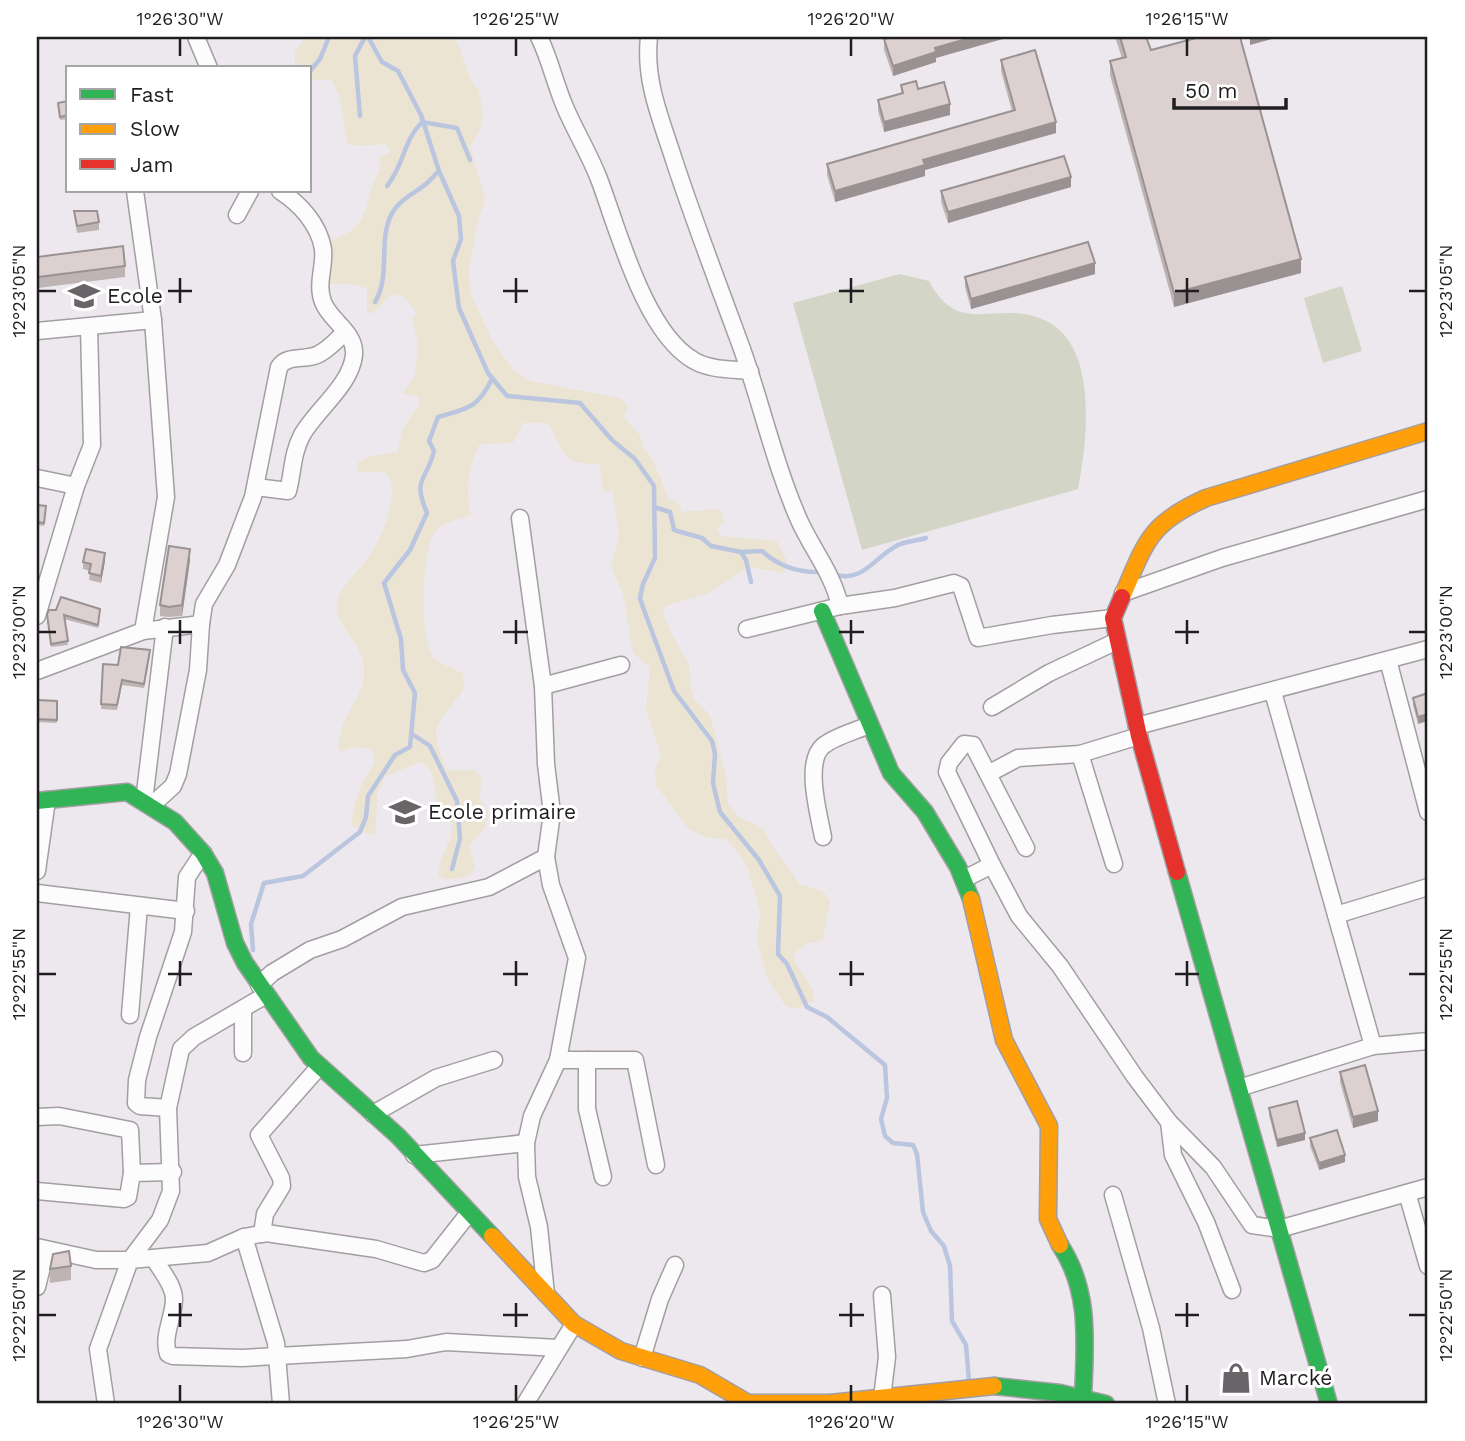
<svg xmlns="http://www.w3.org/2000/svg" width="1465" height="1441" font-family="'Work Sans',sans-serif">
<rect width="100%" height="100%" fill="#ede8ed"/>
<!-- green -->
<g fill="#d3d5c7">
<path d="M900,274L929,281C959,338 995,300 1042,319C1100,342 1087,442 1078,489L862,550L793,303Z"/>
<path d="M1342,286L1362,351L1323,363L1304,298Z"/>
</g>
<!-- sand -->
<path fill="#ebe4d2" d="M306,37H454C464,53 466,78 479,90C483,118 487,122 470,146L485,199L477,225L469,272L471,294L492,340L514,371L531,381L620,398L628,406L624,417L640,435L644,449L653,460L669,500L677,501L682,512L721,509L724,522L717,529L720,536L777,541L787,562L783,573L749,567L708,593L666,606L663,613L671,633L689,664L691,689L695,700L710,715L726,776L728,804L738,817L764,828C771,851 788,863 799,884L823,891L830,901L823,940L807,944L793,954C797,973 814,980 814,1001L796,1009L785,1005L768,980L757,941L760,912L748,869L739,853L725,839L707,838L688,828L656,785L655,771L661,756L646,709L650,667L633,653L623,593L611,568L619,535L613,491H603L599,464C559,464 565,452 548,423H523L513,443L480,444C468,465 465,492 471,515C459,519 439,523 433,535C422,555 419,641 434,658C441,665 455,668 463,674L464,688C439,728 425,719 447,770H475L482,780L479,797L488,812L485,828L469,845L475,867L470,875C458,879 448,882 438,875C439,856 454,841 451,823C424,805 446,775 420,762L386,776L377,793L376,832L370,835L352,825C351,801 363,781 375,761L371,749L353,747L339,752C335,717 367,699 364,667C362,640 327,619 339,596C345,583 356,573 365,562C380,543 402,496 387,473L356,471L358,462L368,457L397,452L403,429L420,403L418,397L403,393L415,376L418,342L412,319L417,313L404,297L392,294L373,313H367V288L350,284H327L328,242C378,224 359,203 381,168L379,158L391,152L386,144L358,146L347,143L339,95L332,80H310V68H295V52Z"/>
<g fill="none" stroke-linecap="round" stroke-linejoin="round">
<!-- stream -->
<g stroke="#bac5e0" stroke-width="4.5">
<path d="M368,37L382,62L398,71L421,115L439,171L459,216L461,239L453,261L459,308L488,373L507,396L580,403L612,440L635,459L654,486L655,558L643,584L640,598L644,610L674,691L712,741L715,754L713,783L720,812L759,860L780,896L778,954L787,964L807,1007L827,1017L885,1065L887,1098L881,1119L885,1136L893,1143L913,1145L917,1154L923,1212L931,1231L944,1246L950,1266L952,1321L966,1345L969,1381"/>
<path d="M310,71L320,59L329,37"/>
<path d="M360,116L355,56L365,37"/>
<path d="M387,186C405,163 403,141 422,122L457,128L470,160"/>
<path d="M375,302C391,276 378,242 391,215C399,199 416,193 427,183C431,180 435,174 439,171"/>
<path d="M654,507L670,512L674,530L702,538L711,546L741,552L746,560L751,582"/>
<path d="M741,552L762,551C778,566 799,573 822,572"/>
<path d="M833,574C863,584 874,557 898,545C906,541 917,541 926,538"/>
<path d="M412,734L430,746L457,801L460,839L452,869"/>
<path d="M253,950L251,924L264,883L303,876L360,832L366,817L368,796L395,755L410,747L415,693L403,670L401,639L384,583L410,550L427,513C412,477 426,483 434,451L429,441L438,417C468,408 477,409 492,379"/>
<path d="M955,1404L961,1403"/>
</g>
<defs>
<g id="street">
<path d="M196,37L209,68"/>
<path d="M539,37C550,59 555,84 565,107C575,131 589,153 599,179C618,229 644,331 693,360C709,370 731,369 750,371"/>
<path d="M649,37C644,81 661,119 674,160C695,224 719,286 742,349C762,406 775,465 799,520C812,549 833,574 840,606"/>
<path d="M135,191L153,320L166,497L143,631"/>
<path d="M237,215L250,191"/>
<path d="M37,331L153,320"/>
<path d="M37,478L76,486"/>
<path d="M256,487L288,491C293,472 292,454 302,435C316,410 351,385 354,355C356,332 330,321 323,302C316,284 325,267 323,249C319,224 299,203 280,191"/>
<path d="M520,518L543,686L621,665"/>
<path d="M1123,593L1222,558L1428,499"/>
<path d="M37,616L76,486L92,445L89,328"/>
<path d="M747,629L840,606L895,598L954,583L961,586L978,638L1052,625L1113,618"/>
<path d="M1388,660L1428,812"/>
<path d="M37,671L143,631L201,624L204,604L227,565L253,497L279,367C287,354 307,361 319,354C329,349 337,340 345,332"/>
<path d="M543,686L546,764L552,813L546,857L551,885L577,958L558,1060L532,1116L526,1143L527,1177L539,1227L546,1294"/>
<path d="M1273,692L1373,1046"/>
<path d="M992,707L1049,673L1117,641"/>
<path d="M1137,726L1428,649"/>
<path d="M1080,754L1114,864"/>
<path d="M988,774L1018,758L1080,754L1139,736"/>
<path d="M144,801L165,627"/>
<path d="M152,805L173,786L178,774L198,670L201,624"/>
<path d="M823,837C819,815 804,762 823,746C835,736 856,731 869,725"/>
<path d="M992,865L947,772L949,763L964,744L973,745L1026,848"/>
<path d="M37,871L47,800"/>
<path d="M964,879L992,865L1019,916L1060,966L1135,1077L1169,1122L1213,1167L1252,1225L1279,1229L1428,1187"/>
<path d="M37,893L186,911"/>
<path d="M1336,915L1428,887"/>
<path d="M259,985L272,973L310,950L342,939L402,907L489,887L546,857"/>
<path d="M243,1010V1053"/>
<path d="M130,1015L139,906"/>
<path d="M558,1060H635L656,1165"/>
<path d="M587,1060V1109L603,1177"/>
<path d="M1239,1088L1373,1046L1428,1041"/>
<path d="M168,1108L140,1106L136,1103L137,1080L148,1037L183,932L187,877L203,853"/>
<path d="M373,1114L436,1078L494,1060"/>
<path d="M37,1117L59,1116L130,1130L132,1173"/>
<path d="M1169,1122L1173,1155L1206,1222L1232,1290"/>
<path d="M414,1155L526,1143"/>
<path d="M37,1191L124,1199L128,1197L132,1173L173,1172"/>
<path d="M1407,1193L1428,1266"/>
<path d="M1113,1195L1151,1328L1167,1404"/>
<path d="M262,1234L265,1214L282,1186L281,1178L259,1135L319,1067"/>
<path d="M244,1237L276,1343L281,1404"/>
<path d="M37,1247L96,1260H130L160,1220L171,1191L168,1108L181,1049L194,1037L266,995"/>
<path d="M155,1260C161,1271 174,1285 174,1299C174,1317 162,1336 168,1354L173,1356L242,1358L407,1349L446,1342L558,1348"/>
<path d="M37,1287L46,1251"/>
<path d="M882,1295L887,1357L882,1398"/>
<path d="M642,1358L660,1299L675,1265"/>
<path d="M106,1404L98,1349L130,1260L208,1253L244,1237L266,1233L376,1249L424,1263L432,1260L469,1213"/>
<path d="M525,1404L574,1324"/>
</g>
<g id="fast">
<path d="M822,611L891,773L925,812L958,867L971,899"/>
<path d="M37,801L127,792L175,822L203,853L215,873L235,943L245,963L311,1058L398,1136L492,1236"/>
<path d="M1177,872L1329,1404"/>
<path d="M1060,1245C1091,1292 1085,1344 1083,1398"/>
<path d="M994,1386L1060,1393L1106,1404"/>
</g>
<g id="slow">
<path d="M1122,597C1146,542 1148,524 1206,498L1428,431"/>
<path d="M971,899L1004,1040L1049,1126L1048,1219L1060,1245"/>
<path d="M492,1236L574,1324L621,1351L700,1375L748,1403H830L994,1386"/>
</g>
<path id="jam" d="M1122,597L1113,618L1139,736L1177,872"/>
</defs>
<!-- street casing -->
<use href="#street" stroke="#a29ea2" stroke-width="19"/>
<!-- fast casing -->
<use href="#fast" stroke="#a29ea2" stroke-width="19"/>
<!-- slow casing -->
<use href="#slow" stroke="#a29ea2" stroke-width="19"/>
<!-- jam casing -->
<use href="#jam" stroke="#a29ea2" stroke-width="19"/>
<!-- street -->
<use href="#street" stroke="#fcfcfc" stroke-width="16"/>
<!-- fast -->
<use href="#fast" stroke="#30b455" stroke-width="16"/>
<!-- slow -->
<use href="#slow" stroke="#ff9f0a" stroke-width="16"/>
<!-- jam -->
<use href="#jam" stroke="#e5322d" stroke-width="16"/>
</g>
<!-- wall -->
<g fill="#bdb4b3">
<path d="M1115,37H1146L1151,50L1301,273L1174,307L1110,75V61L1122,58Z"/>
<path d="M884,39L936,58V62L893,76L884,50Z"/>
<path d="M1001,60L1056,133L925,170V176L835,202L827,175V164L1012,111L1001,71Z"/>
<path d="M901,85L950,115L884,132L878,111V100L901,94Z"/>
<path d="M68,101V119L60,120L58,103Z"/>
<path d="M1071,187L948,223L941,202V191Z"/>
<path d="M74,211L99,222V230L77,233Z"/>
<path d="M37,257L125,266V277L38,288L37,275Z"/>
<path d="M1095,274L971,309L965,287V277Z"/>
<path d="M37,505L46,506L44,526L37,525Z"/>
<path d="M190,560L182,616L169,617L160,616V605Z"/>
<path d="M105,561L101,583L89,580L90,571L83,569V562Z"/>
<path d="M100,609L98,628L64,619L68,645L51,647L47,618Z"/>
<path d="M150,655L144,688L122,685L117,710L101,709L103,664L118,665Z"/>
<path d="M1428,693L1418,724L1413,705V698Z"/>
<path d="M37,700L57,701V723L37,722Z"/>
<path d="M1340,1072L1378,1121L1353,1128L1340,1082Z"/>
<path d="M1269,1108L1305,1140L1277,1147L1269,1115Z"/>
<path d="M1310,1138L1345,1162L1319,1170L1310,1146Z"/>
<path d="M71,1266V1280L50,1283V1269Z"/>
</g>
<!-- shaded-wall -->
<g fill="#9a9292">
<path d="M973,37H1010L936,58V62L893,76V66L935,48Z"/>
<path d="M1250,37H1279L1250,45Z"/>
<path d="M950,104V115L884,132V122Z"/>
<path d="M1056,122V133L925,170V176L835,202V191L923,160Z"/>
<path d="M1071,177V187L948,223V212Z"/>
<path d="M1301,259V273L1174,307V293Z"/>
<path d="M1095,263V274L971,309V299Z"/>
<path d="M190,549V560L182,616V605Z"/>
<path d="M105,553V561L101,583V576Z"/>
<path d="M1428,714V721L1418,724V717Z"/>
<path d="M1378,1111V1121L1353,1128V1117Z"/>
<path d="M1305,1133V1140L1277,1147V1140Z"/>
<path d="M1345,1155V1162L1319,1170V1163Z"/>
</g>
<!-- building -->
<g fill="#dcd1d0" stroke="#9a9292" stroke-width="2">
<path d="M894,37H973L935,48L936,52L893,66L884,39Z"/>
<path d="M1120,37H1146L1151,50L1200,37H1240L1301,259L1174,293L1110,61L1126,57Z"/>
<path d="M1035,50L1056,122L923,160L925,165L835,191L827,164L1015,110L1001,60Z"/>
<path d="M916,81L918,89L944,82L950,104L884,122L878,100L903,93L901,85Z"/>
<path d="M68,101V115L60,117L58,103Z"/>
<path d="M1064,156L1071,177L948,212L941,191Z"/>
<path d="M74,211H97L99,222L77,226Z"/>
<path d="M1088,242L1095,263L971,299L965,277Z"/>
<path d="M123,246L125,266L38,277L37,257Z"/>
<path d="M37,505L46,506L44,523L37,522Z"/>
<path d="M169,546L190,549L182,605L169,607L160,605Z"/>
<path d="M86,549L105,553L101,576L89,573L91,564L83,562Z"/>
<path d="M61,597L100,609L98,625L64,615L68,641L51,644L47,614L49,610H56Z"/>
<path d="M121,647L150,650L144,684L122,680L117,705L101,704L103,664L118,665Z"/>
<path d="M1428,693V714L1418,717L1413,698Z"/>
<path d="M37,700L57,701V720L37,719Z"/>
<path d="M1365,1065L1378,1111L1353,1117L1340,1072Z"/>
<path d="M1297,1101L1305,1133L1277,1140L1269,1108Z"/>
<path d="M1337,1130L1345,1155L1319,1163L1310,1138Z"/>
<path d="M69,1251L71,1266L50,1269L53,1254Z"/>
</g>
<!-- ticks -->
<path fill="none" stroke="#201d20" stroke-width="2.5" d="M180,38V56M516,38V56M851,38V56M1187,38V56M180,278V303M516,278V303M851,278V303M1187,278V303M38,291H56M168,291H192M503,291H528M839,291H864M1175,291H1199M1409,291H1426M180,620V644M516,620V644M851,620V644M1187,620V644M38,632H56M168,632H192M503,632H528M839,632H864M1175,632H1199M1409,632H1426M180,961V986M516,961V986M851,961V986M1187,961V986M38,974H56M168,974H192M503,974H528M839,974H864M1175,974H1199M1409,974H1426M180,1303V1327M516,1303V1327M851,1303V1327M1187,1303V1327M38,1315H56M168,1315H192M503,1315H528M839,1315H864M1175,1315H1199M1409,1315H1426M180,1385V1402M516,1385V1402M851,1385V1402M1187,1385V1402"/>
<!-- icons -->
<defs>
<symbol id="school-bare" viewBox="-9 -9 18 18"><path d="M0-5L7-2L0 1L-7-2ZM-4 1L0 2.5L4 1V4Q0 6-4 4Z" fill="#686468" stroke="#fff" stroke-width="2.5" paint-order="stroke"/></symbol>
<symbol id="shop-bare" viewBox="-9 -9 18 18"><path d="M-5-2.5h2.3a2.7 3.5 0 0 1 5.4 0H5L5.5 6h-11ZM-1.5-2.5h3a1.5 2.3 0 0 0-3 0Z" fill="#686468" stroke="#fff" stroke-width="2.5" paint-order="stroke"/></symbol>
</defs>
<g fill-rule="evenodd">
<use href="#school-bare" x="62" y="274" width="44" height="44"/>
<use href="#school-bare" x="383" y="790" width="44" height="44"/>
<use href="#shop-bare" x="1214" y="1356" width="44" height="44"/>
</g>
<g text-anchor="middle" stroke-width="6" stroke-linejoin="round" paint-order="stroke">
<!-- poi labels -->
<g font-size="21" fill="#201d20" stroke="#fff" text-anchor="start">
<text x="107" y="303">Ecole</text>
<text x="428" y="819">Ecole primaire</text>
<text x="1259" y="1385">Marcké</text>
</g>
</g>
<!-- border -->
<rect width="1465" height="1441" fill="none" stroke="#ffffff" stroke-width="77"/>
<!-- legend -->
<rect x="66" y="66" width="245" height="126" fill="#ffffff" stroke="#a6a5a6" stroke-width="2"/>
<rect x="80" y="89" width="35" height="10" fill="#30b455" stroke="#a6a5a6" stroke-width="2"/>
<text x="130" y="102" font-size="21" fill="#201d20">Fast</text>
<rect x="80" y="124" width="35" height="10" fill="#ff9f0a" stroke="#a6a5a6" stroke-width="2"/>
<text x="130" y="136" font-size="21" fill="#201d20">Slow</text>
<rect x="80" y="159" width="35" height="10" fill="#e5322d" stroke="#a6a5a6" stroke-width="2"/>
<text x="130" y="172" font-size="21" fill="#201d20">Jam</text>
<!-- scale -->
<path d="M1174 98v10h112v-10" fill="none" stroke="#201d20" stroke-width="3.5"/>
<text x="1185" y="98" font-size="21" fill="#201d20" stroke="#ffffff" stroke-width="5" paint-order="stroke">50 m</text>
<rect x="38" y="38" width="1388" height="1364" fill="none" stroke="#201d20" stroke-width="2.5"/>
<g font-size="18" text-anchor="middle" fill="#201d20">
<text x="180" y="25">1°26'30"W</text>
<text x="516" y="25">1°26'25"W</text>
<text x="851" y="25">1°26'20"W</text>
<text x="1187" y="25">1°26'15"W</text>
<text transform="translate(19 291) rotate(-90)" y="6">12°23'05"N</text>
<text transform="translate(1446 291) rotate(-90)" y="6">12°23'05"N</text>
<text transform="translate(19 632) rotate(-90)" y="6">12°23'00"N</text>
<text transform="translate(1446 632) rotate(-90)" y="6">12°23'00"N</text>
<text transform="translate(19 974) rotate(-90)" y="6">12°22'55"N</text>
<text transform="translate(1446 974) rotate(-90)" y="6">12°22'55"N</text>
<text transform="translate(19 1315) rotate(-90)" y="6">12°22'50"N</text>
<text transform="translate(1446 1315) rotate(-90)" y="6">12°22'50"N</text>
<text x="180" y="1428">1°26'30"W</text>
<text x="516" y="1428">1°26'25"W</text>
<text x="851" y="1428">1°26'20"W</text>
<text x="1187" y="1428">1°26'15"W</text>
</g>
</svg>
